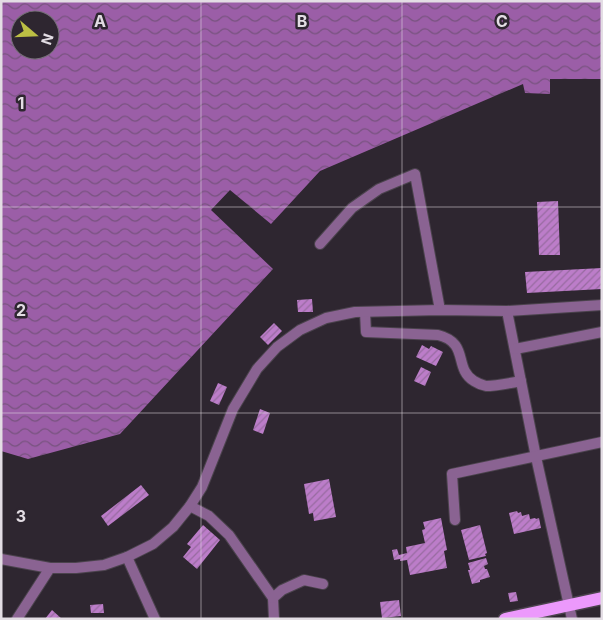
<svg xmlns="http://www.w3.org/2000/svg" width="603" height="620" font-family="Inter,sans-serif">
<defs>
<pattern id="water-waves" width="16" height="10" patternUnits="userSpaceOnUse" patternTransform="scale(1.25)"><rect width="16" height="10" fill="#9b5ea7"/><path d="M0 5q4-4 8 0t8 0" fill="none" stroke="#78537f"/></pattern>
<pattern id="building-hatch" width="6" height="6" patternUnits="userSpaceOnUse" patternTransform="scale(1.25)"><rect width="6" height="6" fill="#bc7dc9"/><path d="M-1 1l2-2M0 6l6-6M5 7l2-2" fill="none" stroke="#986ba1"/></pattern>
</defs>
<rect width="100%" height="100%" fill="#2e2630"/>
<!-- water -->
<path fill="url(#water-waves)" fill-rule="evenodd" d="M1,1H602V79H550V94L525,93L523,84L320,171L271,224L230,190L211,210L273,269L120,434L28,459L1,451ZM20,20H50V50H20Z"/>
<!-- building -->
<g fill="url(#building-hatch)">
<path d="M558,201L560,255H539L537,202Z"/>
<path d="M602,268V289L527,293L525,272Z"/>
<path d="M312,299L313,312H298L297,300Z"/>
<path d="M274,323L282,331L268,345L260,337Z"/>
<path d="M422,345L429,349L431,346L443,352L436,366L416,357Z"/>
<path d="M421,367L431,372L425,386L414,381Z"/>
<path d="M218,383L227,387L219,405L210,401Z"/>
<path d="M260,409L270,413L263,434L253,430Z"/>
<path d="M329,479L336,517L314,521L313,513L309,514L304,484Z"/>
<path d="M141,485L149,495L108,526L101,516Z"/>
<path d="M517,511L518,513L521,512L522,516L529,514L530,519L535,518L536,519L539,518L541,528L514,534L509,513Z"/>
<path d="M441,518L447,550L444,551L447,568L410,575L407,560L400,561V559L394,560L392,550L397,549L399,555L407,553L406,547L425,543L422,530L425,529L423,522Z"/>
<path d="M203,525L220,540L197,569L183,557L191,547L187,544Z"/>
<path d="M480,525L487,553L485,554L486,556L469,560L461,530Z"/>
<path d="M486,558L488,564L484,566L485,569H487L490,577L480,580V582L472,584L468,570H470L468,563Z"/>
<path d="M516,592L518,601L510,602L508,593Z"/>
<path d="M399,600L401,616L382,618L380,602Z"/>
<path d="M103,604L104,613H91L90,605Z"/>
<path d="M52,610L62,619H45Z"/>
</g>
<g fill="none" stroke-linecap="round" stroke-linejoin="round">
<defs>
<g id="minor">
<path d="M320,244L352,208L379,189L415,174L440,310"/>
<path d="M507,311L536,457L572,619"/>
<path d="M365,312L366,332L438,335C470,343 453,368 474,381C477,383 482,385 486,386C495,386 511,383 521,381"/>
<path d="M515,349L602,332"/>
<path d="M190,506L209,516L229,535L273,598L274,619"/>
<path d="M455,520L452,474L602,442"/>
<path d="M127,557L155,619"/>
<path d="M273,598L282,590L304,580L323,584"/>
<path d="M17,619L50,568"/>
</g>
<path id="tertiary" d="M1,559L50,568H76L104,565L127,557L153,544L173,527L190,506L202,487L233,409L257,369L277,347L300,330L326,318L355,312L440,310L507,311L602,305"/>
<path id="primary" d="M505,619L602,598"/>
</defs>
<!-- minor casing -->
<use href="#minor" stroke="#4b434d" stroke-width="12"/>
<!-- tertiary casing -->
<use href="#tertiary" stroke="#4b434d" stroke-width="12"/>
<!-- primary casing -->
<use href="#primary" stroke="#4b434d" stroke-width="15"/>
<!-- minor -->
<use href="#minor" stroke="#8a6392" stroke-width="10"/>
<!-- tertiary -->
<use href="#tertiary" stroke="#8a6392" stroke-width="10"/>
<!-- primary -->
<use href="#primary" stroke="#ec99fc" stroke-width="12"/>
</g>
<!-- grid -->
<path fill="none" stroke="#e3dde4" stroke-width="1" stroke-opacity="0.55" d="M201,1V619M402,1V619M1,207H602M1,413H602"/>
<g font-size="16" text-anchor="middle" font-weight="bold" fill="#e3dde4" stroke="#2e2630" stroke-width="5" stroke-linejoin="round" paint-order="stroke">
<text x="100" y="27">A</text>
<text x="302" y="27">B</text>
<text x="502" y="27">C</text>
<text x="21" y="109">1</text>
<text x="21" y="316">2</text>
<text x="21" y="522">3</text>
</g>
<!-- border -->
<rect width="603" height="620" fill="none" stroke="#e3dde4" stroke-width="5"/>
<!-- north arrow -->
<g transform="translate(35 35) rotate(109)"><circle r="24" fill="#2e2630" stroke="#766f78"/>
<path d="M0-4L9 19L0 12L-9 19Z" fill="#bcbf44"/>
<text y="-8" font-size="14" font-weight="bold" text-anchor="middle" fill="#e3dde4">N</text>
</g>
</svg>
